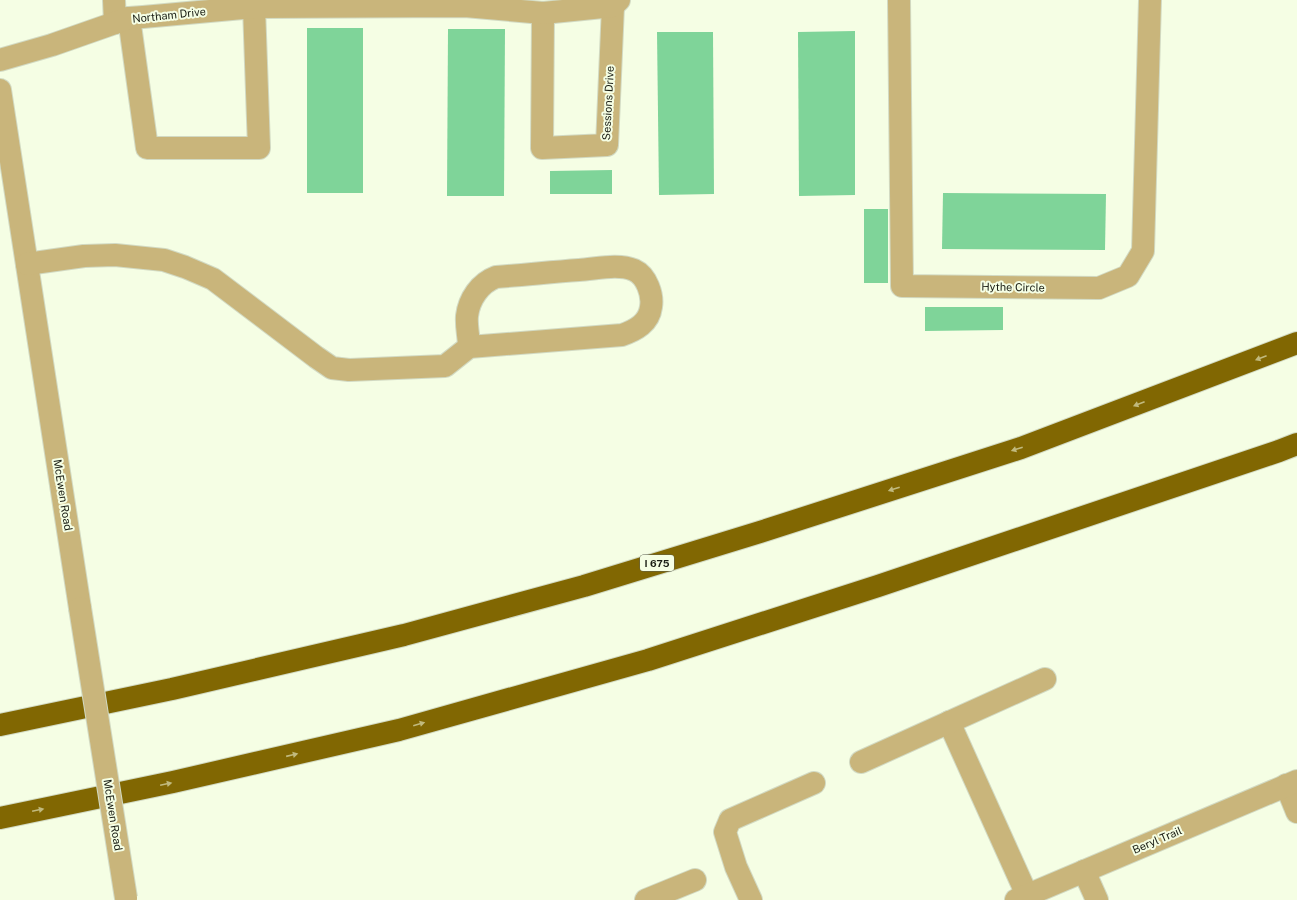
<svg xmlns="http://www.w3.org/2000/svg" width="1297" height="900" font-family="'Public Sans',sans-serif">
<rect width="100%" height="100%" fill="#f5fee4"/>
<!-- building -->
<g fill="#7fd499">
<rect x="307" y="28" width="56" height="165"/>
<path d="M448,29H505L504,196H447Z"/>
<path d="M855,31V195L799,196L798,32Z"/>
<path d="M657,32H713L714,194L659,195Z"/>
<path d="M612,170V194H550V171Z"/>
<path d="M943,193L1106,194L1105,250L942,249Z"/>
<rect x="864" y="209" width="24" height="74"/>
<path d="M925,307H1003V330L925,331Z"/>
</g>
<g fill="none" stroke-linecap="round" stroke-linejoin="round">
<defs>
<g id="minor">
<path d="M114,0L115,23"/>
<path d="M899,0L902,286L1099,288L1128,276L1143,251L1150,0"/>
<path d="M543,13L542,148L607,145L613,6"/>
<path d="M129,18L147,148H259L254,7"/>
<path d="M0,60L52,45L129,18L143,17L254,7L465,6L543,13L613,6L619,0"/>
<path d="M0,90L80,608"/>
<path d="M27,264L84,256L115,255L164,260L185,267L213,279L316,357L332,368L349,370L445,366L469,347L622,335C636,330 649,323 651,307C653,295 647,276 634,270C618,263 596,269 579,270C551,272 524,275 496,277C480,283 469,299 467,316C466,326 469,337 469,347"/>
<path d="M949,722L1027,895"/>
<path d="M861,762L1045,679"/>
<path d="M1286,785L1297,812"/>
<path d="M1084,871L1097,900"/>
<path d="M646,900L695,880"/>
<path d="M751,900L736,867L725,832L730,820L814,783"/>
<path d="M1016,900L1297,781"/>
</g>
<g id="highway">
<path d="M0,725L172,689L404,635L584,586L760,532L1021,448L1297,343"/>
<path d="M0,818L173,782L399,730L648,660L878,586L1279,451L1297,444"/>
</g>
</defs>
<!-- minor casing -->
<use href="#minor" stroke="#d2dac3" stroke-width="24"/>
<!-- highway casing -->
<use href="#highway" stroke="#d2dac3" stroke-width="24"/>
<!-- minor -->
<use href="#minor" stroke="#c9b57b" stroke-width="22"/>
<!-- highway -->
<use href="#highway" stroke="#816702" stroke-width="22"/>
<defs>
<path id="minor-bridge" d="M80,608L126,898"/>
</defs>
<!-- minor-bridge casing -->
<use href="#minor-bridge" stroke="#d2dac3" stroke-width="24" stroke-linecap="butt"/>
<!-- minor-bridge -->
<use href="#minor-bridge" stroke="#c9b57b" stroke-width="22"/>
</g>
<!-- one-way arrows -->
<defs><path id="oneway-solid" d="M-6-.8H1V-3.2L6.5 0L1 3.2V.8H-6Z"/></defs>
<g fill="#c1ba7e">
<use href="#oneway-solid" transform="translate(1261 358) rotate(159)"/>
<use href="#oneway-solid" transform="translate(1139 404) rotate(159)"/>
<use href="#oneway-solid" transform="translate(1017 449) rotate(162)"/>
<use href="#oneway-solid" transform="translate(894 489) rotate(162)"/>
<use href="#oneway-solid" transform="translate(419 724) rotate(-16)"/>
<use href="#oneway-solid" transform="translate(292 755) rotate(-13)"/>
<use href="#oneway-solid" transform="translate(166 784) rotate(-12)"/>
<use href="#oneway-solid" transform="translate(38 810) rotate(-12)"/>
</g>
<g text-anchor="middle" stroke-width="4" stroke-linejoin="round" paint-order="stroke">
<!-- shield labels -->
<rect fill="#f5fee4" stroke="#5c6052" stroke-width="1" x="640" y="555" width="34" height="16" rx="3"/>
<g font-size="10" font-weight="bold" fill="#1a1d14">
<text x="657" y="567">I 675</text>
</g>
<!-- street labels -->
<g font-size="11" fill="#1a1d14" stroke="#f5fee4">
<text transform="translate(169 15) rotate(-6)" y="4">Northam Drive</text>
<text transform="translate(608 103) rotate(-87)" y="4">Sessions Drive</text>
<text transform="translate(1013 287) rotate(1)" y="4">Hythe Circle</text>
<text transform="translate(63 495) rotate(81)" y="4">McEwen Road</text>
<text transform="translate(113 815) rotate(81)" y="4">McEwen Road</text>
<text transform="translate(1157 840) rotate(-23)" y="4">Beryl Trail</text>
</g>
</g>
</svg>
